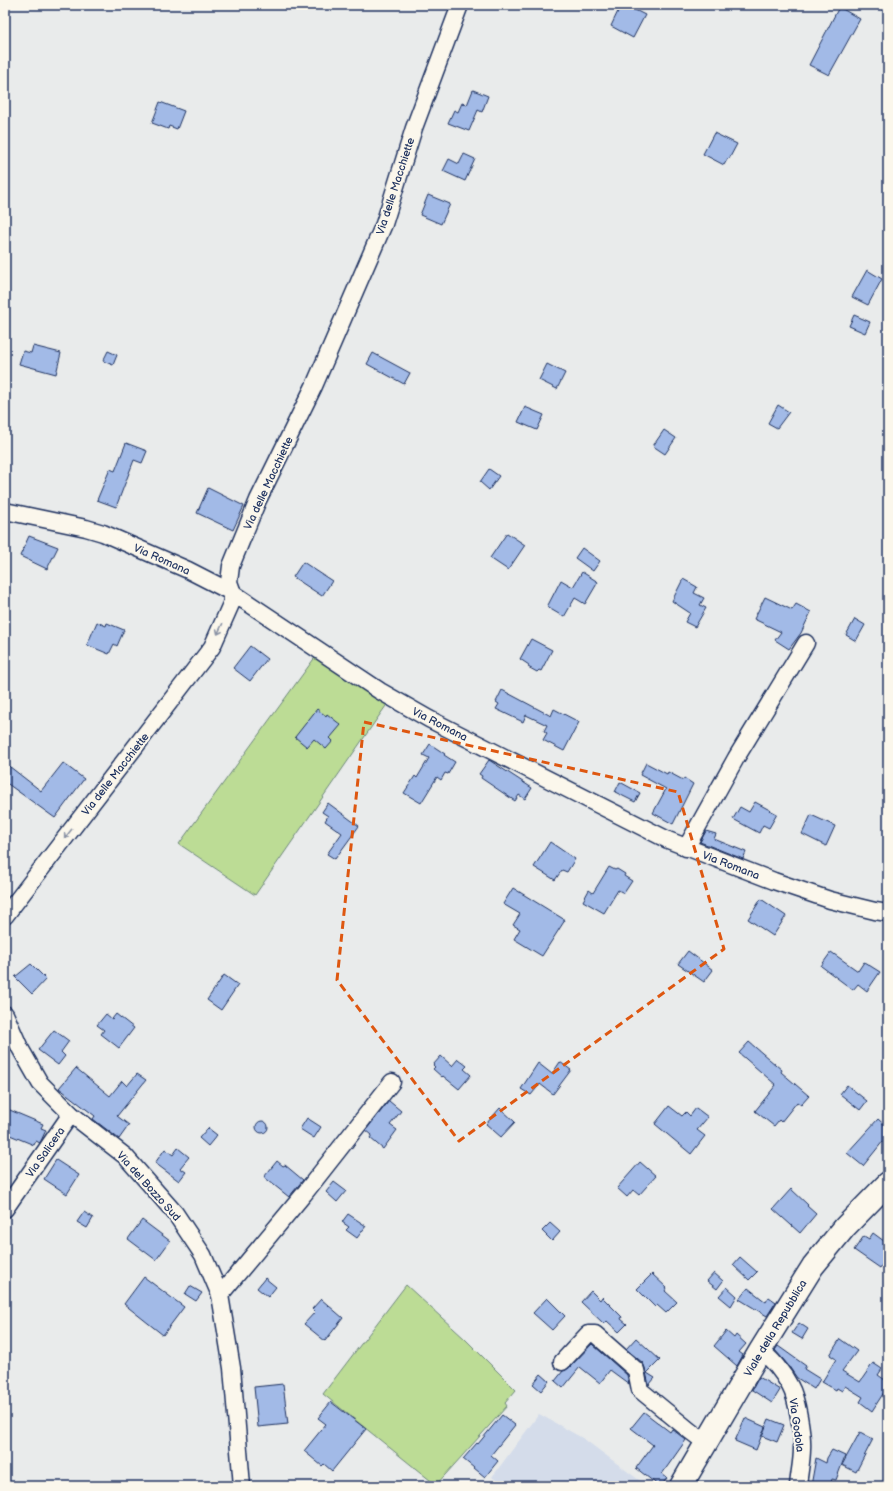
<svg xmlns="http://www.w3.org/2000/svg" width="893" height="1491" font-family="'Balsamiq Sans',sans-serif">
<rect width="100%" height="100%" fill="#e9ebeb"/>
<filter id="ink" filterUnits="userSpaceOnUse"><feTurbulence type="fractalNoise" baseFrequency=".025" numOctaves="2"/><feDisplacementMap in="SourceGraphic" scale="8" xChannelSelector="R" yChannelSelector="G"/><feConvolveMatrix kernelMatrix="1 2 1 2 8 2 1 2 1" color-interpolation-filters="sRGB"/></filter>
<g filter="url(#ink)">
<!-- built -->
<path fill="#d4dcea" d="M539,1414L584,1439L647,1486H504L492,1477Z"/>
<!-- green -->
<g fill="#bcdc95" stroke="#6c867a">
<path d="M316,656L388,703L255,895L179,844Z"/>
<path d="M406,1285L465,1339L516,1390L505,1403L507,1406L436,1485L323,1394Z"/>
</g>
<!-- building -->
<g fill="#a2bae7" stroke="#1b2f5e">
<path d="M621,5H625L645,15L633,38L611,26Z"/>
<path d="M839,7L860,19L829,75L809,65Z"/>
<path d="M473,90L488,96L482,112L478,110L469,131L448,123L454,110L458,112L462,103L467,105Z"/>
<path d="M160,102L184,111L177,129L169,126L168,129L152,123Z"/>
<path d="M714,133L737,144L729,159L728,158L724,165L703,154Z"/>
<path d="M464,154L475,159L465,181L443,171L449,159L459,164Z"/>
<path d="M428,195L450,204L441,224L420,215Z"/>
<path d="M867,270L882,279L868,305L852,297Z"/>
<path d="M854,315L870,322L865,333L849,326Z"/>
<path d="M33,346L61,353L56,374L19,364L23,351L31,353Z"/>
<path d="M108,351L117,355L113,365L103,361Z"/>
<path d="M373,353L410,373L404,384L367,364Z"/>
<path d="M547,364L565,373L557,389L539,380Z"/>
<path d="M778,405L789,412L777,428L768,423Z"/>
<path d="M525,407L544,415L537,430L518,422Z"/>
<path d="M664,430L676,438L665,454L653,446Z"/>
<path d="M126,443L147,451L142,463L134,460L116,507L97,500L110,469L115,471Z"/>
<path d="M489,469L499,476L489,490L480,482Z"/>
<path d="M208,488L244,506L233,530L197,513Z"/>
<path d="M507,533L525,545L508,570L490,558Z"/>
<path d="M29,536L58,547L47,569L20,556Z"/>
<path d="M582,548L600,561L593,571L575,558Z"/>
<path d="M303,562L332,581L322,596L293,577Z"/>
<path d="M582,572L598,582L585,604L575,598L564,617L547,607L561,580L573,587Z"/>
<path d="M683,579L697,587L694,593L704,598L700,605L706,608L695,627L685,622L690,613L672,601Z"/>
<path d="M765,597L792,610L796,604L811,612L801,633L789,649L775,640L781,632L754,619Z"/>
<path d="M855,619L865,625L856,641L846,635Z"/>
<path d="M97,622L106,626L107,623L124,630L117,646L114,644L109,654L87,645Z"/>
<path d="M531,639L552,650L541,671L539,670L537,672L528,667L529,665L520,659Z"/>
<path d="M250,646L267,659L250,681L233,668Z"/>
<path d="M502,690L551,716L554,709L579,722L564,751L543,740L547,733L544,731L547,725L526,715L523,722L496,709L499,704L496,702Z"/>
<path d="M317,709L326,716L327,714L341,725L330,738L333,741L326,749L314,739L307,747L295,737Z"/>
<path d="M430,744L445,754L444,755L455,762L448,774L445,773L441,780L437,777L421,803L404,793L415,776L417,778L429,758L423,755Z"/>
<path d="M489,760L532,788L525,799L519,795L515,801L481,778L482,776L479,774Z"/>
<path d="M5,763L41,791L63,763L84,779L55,818L5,782Z"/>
<path d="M646,763L667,774L668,772L683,780L684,778L693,784L673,824L653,813L666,789L640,775Z"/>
<path d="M620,782L640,793L635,802L615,792Z"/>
<path d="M755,802L777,814L769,828L763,825L759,833L733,819L740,807L749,812Z"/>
<path d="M328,803L359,826L335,859L327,854L342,833L325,821L328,816L322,812Z"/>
<path d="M811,815L835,826L826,846L802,834Z"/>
<path d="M706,831L716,834L714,839L746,852L743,859L700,842Z"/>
<path d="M550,842L575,859L567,872L562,870L555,880L534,867Z"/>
<path d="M609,867L615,870L617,869L625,874L624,876L632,881L624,893L618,890L604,913L583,901L589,890L593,893Z"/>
<path d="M513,888L565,920L542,956L514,939L520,929L513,925L520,914L503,904Z"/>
<path d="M761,899L786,916L773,936L748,919Z"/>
<path d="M688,951L713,970L704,982L678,964Z"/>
<path d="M831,952L858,971L864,962L880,972L867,991L858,984L853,990L821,966Z"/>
<path d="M31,964L46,979L32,994L15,977Z"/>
<path d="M224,975L238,985L221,1010L207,1000Z"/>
<path d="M106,1014L112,1019L116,1014L134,1028L119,1048L101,1034L104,1030L97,1025Z"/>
<path d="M54,1030L69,1041L61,1052L65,1056L58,1065L38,1050Z"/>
<path d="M749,1042L782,1070L781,1072L809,1096L801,1105L797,1102L781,1122L779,1120L774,1126L755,1111L776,1085L739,1053Z"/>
<path d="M441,1056L452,1066L458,1059L467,1066L464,1069L471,1075L459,1089L443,1076L442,1077L433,1069L435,1067L433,1065Z"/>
<path d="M560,1062L571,1070L553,1094L540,1084L531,1095L521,1089L538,1063L552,1074Z"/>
<path d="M76,1068L110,1096L122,1081L127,1086L137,1074L146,1080L117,1116L129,1125L119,1139L93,1119L95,1116L59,1088Z"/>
<path d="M847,1085L867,1101L860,1110L840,1094Z"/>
<path d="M389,1101L401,1111L390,1125L397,1130L383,1149L370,1138L372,1135L366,1130Z"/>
<path d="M669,1106L682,1116L686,1112L690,1116L696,1108L708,1117L697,1130L705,1136L691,1154L655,1124Z"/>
<path d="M5,1108L43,1124L41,1128L46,1130L40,1143L36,1141L34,1145L5,1133Z"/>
<path d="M500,1108L515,1122L501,1137L486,1124Z"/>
<path d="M307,1118L321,1127L314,1138L300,1129Z"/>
<path d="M878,1119L888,1128V1135L863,1166L847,1153Z"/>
<circle cx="262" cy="1127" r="6"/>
<path d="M208,1128L217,1135L208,1146L199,1138Z"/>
<path d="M178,1148L189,1157L180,1168L186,1172L179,1181L155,1163L165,1149L173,1155Z"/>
<path d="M56,1160L79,1175L67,1194L44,1179Z"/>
<path d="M277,1161L283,1166L285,1165L303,1180L289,1197L264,1177Z"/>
<path d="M640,1162L656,1176L639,1195L633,1190L627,1197L617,1188Z"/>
<path d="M334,1182L346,1191L337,1202L326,1192Z"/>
<path d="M791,1189L808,1205L807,1206L816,1214L800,1233L773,1209Z"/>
<path d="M84,1212L93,1218L87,1228L77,1222Z"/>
<path d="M348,1214L366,1226L357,1238L346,1230L349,1227L342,1222Z"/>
<path d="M142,1220L170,1241L156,1260L128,1239Z"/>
<path d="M550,1223L560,1232L552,1241L542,1231Z"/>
<path d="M873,1233L888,1244V1256L880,1268L854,1250L864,1236L869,1239Z"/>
<path d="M740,1257L757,1272L749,1280L733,1265Z"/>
<path d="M714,1273L723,1281L717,1289L707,1281Z"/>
<path d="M652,1274L667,1288L665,1291L677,1302L666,1313L657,1305L655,1307L637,1289Z"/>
<path d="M144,1277L184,1307L163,1335L124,1304Z"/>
<path d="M265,1278L276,1287L268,1297L257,1288Z"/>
<path d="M190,1286L202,1293L196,1301L185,1294Z"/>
<path d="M727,1287L737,1296L731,1306L719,1296Z"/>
<path d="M748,1288L766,1302L769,1297L776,1302L767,1316L739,1299Z"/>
<path d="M591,1291L600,1300L602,1297L622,1317L621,1319L627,1324L619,1332L607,1321L604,1324L581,1302Z"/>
<path d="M547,1298L565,1316L552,1330L533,1313Z"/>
<path d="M321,1299L343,1318L325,1341L304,1324L315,1312L312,1309Z"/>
<path d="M799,1323L808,1329L802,1339L792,1333Z"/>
<path d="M726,1331L734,1338L736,1335L746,1344L739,1352L743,1355L737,1366L714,1346Z"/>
<path d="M636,1338L660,1360L647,1373L655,1378L649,1385L645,1368L643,1363L626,1349Z"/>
<path d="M840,1339L857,1351L842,1371L860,1382L873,1363L882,1369L878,1375L888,1382V1386L872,1411L860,1402L863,1397L845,1386L842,1391L837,1388L836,1390L822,1382L836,1359L830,1355Z"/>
<path d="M592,1344L627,1375L629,1384L610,1370L600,1383L580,1367L563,1388L555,1381L563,1371L569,1368Z"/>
<path d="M778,1346L806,1366L804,1369L820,1379L814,1389L797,1378L788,1365L775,1350Z"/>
<path d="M541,1374L549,1381L541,1391L533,1384Z"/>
<path d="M759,1377L780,1390L772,1403L752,1390Z"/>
<path d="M283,1384L288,1424L258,1427L254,1387Z"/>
<path d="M331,1402L366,1429L332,1471L324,1464L322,1466L304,1451L326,1424L318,1418Z"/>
<path d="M644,1412L670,1432L672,1429L686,1440L662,1474L667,1478L661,1486H659L636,1468L653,1445L631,1428Z"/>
<path d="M502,1415L515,1425L491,1455L498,1461L485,1477L463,1459L477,1443L478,1444Z"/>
<path d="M745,1418L765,1427L756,1450L735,1441Z"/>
<path d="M769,1419L784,1425L777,1442L762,1436Z"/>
<path d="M860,1432L873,1439L856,1472L842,1465Z"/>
<path d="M832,1450L845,1456L836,1480L832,1479L830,1486H811L816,1458L826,1463L827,1458Z"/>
</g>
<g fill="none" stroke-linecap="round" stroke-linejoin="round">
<defs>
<g id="street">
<path d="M5,511L86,528L103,533L188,570L233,593L380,691L429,719L668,840L774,881L830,900L875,911L888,913"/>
<path d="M686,848L736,758L806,643"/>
<path d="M5,916L212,647L231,604L233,593L229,582L231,566L258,500L314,386L384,224L414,128L460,5"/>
<path d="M5,1014L20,1048L40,1083L71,1114L125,1156L175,1213L203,1255L220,1295L232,1368L242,1486"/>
<path d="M5,1209L71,1114"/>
<path d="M220,1295L304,1194L392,1082"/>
<path d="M760,1351C771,1357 784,1374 790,1386C797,1398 803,1435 802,1449C802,1461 799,1474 798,1486"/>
<path d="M562,1362L588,1334H595L636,1370L640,1390L690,1431L706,1443"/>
</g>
<path id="secondary" d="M681,1486L760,1351L813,1266L845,1227L888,1183"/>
</defs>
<!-- street casing -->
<use href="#street" stroke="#1b2f5e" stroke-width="19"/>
<!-- secondary casing -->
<use href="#secondary" stroke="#1b2f5e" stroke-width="25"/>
<!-- street -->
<use href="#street" stroke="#fbf7ec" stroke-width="16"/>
<!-- secondary -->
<use href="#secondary" stroke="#fbf7ec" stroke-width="22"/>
</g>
<!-- one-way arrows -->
<defs><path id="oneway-shaft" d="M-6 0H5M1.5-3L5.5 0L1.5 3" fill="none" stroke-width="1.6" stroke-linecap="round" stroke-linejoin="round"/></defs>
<g stroke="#8b93a5">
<use href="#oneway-shaft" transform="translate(220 629) rotate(116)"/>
<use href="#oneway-shaft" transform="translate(68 834) rotate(128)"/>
</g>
</g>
<!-- marked area -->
<path fill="none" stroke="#de5710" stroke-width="3" stroke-dasharray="8 5" stroke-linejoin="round" d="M364,722L678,792L724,949L459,1141L337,980Z"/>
<g text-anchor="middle" stroke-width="4" stroke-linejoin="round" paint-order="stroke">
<!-- street labels -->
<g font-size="11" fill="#1b2f5e" stroke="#fbf7ec">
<text transform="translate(395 186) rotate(-72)" y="4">Via delle Macchiette</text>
<text transform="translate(268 483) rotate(-65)" y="4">Via delle Macchiette</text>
<text transform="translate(162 559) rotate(24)" y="4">Via Romana</text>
<text transform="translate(440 724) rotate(27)" y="4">Via Romana</text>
<text transform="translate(115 774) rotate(-52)" y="4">Via delle Macchiette</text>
<text transform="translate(731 865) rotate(21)" y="4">Via Romana</text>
<text transform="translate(45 1152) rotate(-55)" y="4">Via Salicera</text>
<text transform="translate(149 1186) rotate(48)" y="4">Via del Bozzo Sud</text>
<text transform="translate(775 1328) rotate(-59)" y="4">Viale della Repubblica</text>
<text transform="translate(797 1425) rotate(82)" y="4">Via Godola</text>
</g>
</g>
<!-- margin -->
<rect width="893" height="1491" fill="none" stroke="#fbf7ec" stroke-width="20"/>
<rect x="10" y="10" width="873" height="1471" fill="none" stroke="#1b2f5e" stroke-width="1.5" filter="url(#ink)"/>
</svg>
